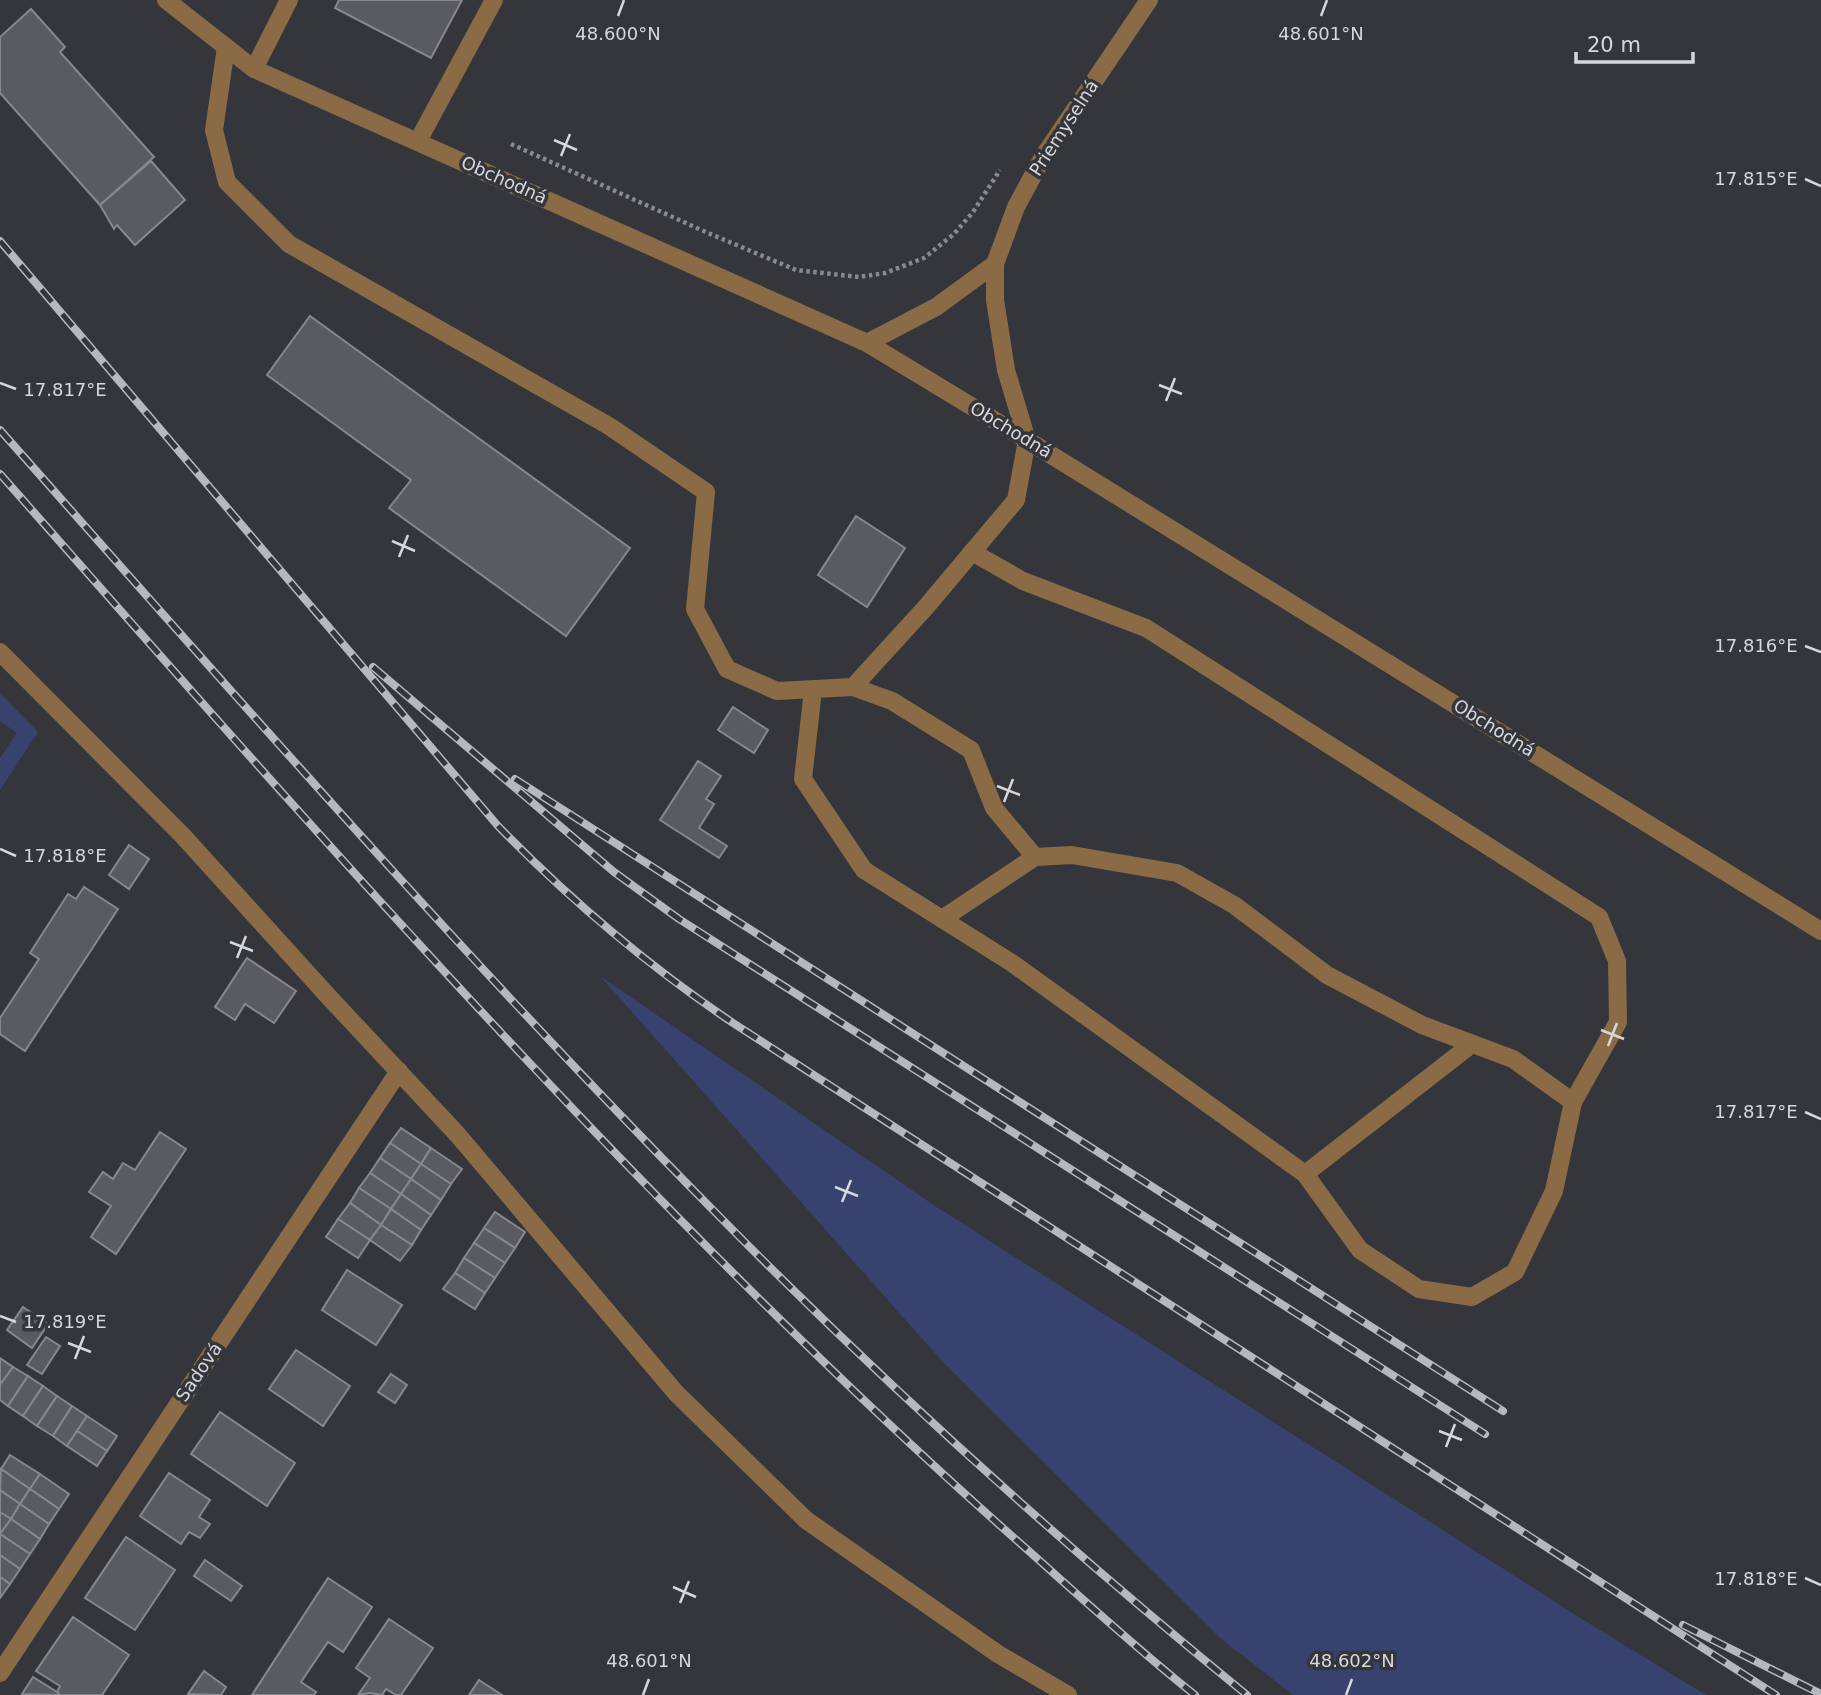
<svg xmlns="http://www.w3.org/2000/svg" width="1821" height="1695" font-family="'DejaVu Sans',sans-serif">
<rect width="100%" height="100%" fill="#34363c"/>
<!-- green -->
<g fill="#37426e">
<path d="M0,693L38,732L0,790V758L17,733L0,721Z"/>
<path d="M600,976L935,1206L1590,1624L1706,1695H1293L1220,1638L942,1361Z"/>
</g>
<!-- building -->
<g fill="#595b61" stroke="#86888f" stroke-width="2">
<path d="M339,0H462L431,58L335,8Z"/>
<path d="M31,9L65,47L60,52L154,157L100,205L0,93V37Z"/>
<path d="M151,161L185,200L135,245L117,225L114,229L100,205Z"/>
<path d="M310,316L630,548L566,636L389,508L411,480L267,375Z"/>
<path d="M856,516L905,548L867,607L818,575Z"/>
<path d="M733,707L768,730L754,753L718,730Z"/>
<path d="M698,761L721,776L706,799L714,804L699,828L727,846L719,858L660,820Z"/>
<path d="M129,845L149,859L129,889L109,875Z"/>
<path d="M84,887L118,909L25,1051L0,1034V1018L39,959L30,953L68,894L76,899Z"/>
<path d="M247,958L296,991L274,1023L245,1004L235,1020L215,1007Z"/>
<path d="M401,1128L431,1148L421,1164L390,1143Z"/>
<path d="M160,1132L186,1149L116,1254L91,1237L111,1206L89,1192L103,1172L113,1179L123,1163L135,1170Z"/>
<path d="M390,1143L421,1164L411,1179L380,1158Z"/>
<path d="M431,1148L462,1169L451,1184L421,1164Z"/>
<path d="M380,1158L411,1179L401,1194L370,1173Z"/>
<path d="M421,1164L451,1184L441,1200L411,1179Z"/>
<path d="M370,1173L401,1194L391,1209L359,1188Z"/>
<path d="M411,1179L441,1200L431,1215L401,1194Z"/>
<path d="M359,1188L391,1209L381,1225L350,1203Z"/>
<path d="M401,1194L431,1215L421,1230L391,1209Z"/>
<path d="M350,1203L381,1225L370,1240L338,1219Z"/>
<path d="M391,1209L421,1230L412,1245L381,1225Z"/>
<path d="M495,1212L525,1232L515,1248L484,1228Z"/>
<path d="M338,1219L370,1240L358,1258L326,1237Z"/>
<path d="M381,1225L412,1245L400,1261L370,1240Z"/>
<path d="M484,1228L515,1248L505,1263L474,1243Z"/>
<path d="M474,1243L505,1263L495,1278L464,1258Z"/>
<path d="M464,1258L495,1278L485,1293L455,1273Z"/>
<path d="M347,1270L402,1305L376,1345L322,1310Z"/>
<path d="M455,1273L485,1293L475,1309L443,1289Z"/>
<path d="M23,1307L48,1324L32,1348L7,1330Z"/>
<path d="M46,1337L60,1346L42,1374L27,1365Z"/>
<path d="M296,1350L350,1386L323,1426L269,1389Z"/>
<path d="M0,1358L13,1367L0,1385Z"/>
<path d="M13,1367L28,1376L8,1406L0,1400V1385Z"/>
<path d="M391,1374L407,1385L395,1403L378,1392Z"/>
<path d="M28,1376L43,1386L23,1416L8,1406Z"/>
<path d="M43,1386L57,1396L37,1426L23,1416Z"/>
<path d="M57,1396L72,1406L53,1436L37,1426Z"/>
<path d="M72,1406L87,1416L67,1446L53,1436Z"/>
<path d="M220,1412L295,1463L267,1506L191,1454Z"/>
<path d="M87,1416L117,1436L107,1451L77,1431Z"/>
<path d="M77,1431L107,1451L97,1466L67,1446Z"/>
<path d="M10,1455L40,1474L30,1489L1,1469Z"/>
<path d="M1,1469L30,1489L20,1504L0,1490Z"/>
<path d="M169,1473L210,1500L199,1517L210,1524L200,1538L189,1532L181,1544L140,1516Z"/>
<path d="M40,1474L69,1494L59,1509L30,1489Z"/>
<path d="M30,1489L59,1509L49,1524L20,1504Z"/>
<path d="M0,1490L20,1504L11,1519L0,1512Z"/>
<path d="M20,1504L49,1524L40,1539L11,1519Z"/>
<path d="M0,1512L11,1519L0,1534Z"/>
<path d="M11,1519L40,1539L30,1554L0,1534Z"/>
<path d="M0,1534L30,1554L20,1569L0,1555Z"/>
<path d="M126,1537L175,1570L135,1630L85,1598Z"/>
<path d="M0,1555L20,1569L10,1584L0,1577Z"/>
<path d="M205,1560L242,1586L231,1601L194,1576Z"/>
<path d="M0,1577L10,1584L0,1598Z"/>
<path d="M328,1578L372,1607L343,1652L328,1642L301,1682L316,1692L314,1695H252Z"/>
<path d="M73,1617L129,1655L102,1695H60L57,1692L60,1686L36,1671Z"/>
<path d="M389,1619L433,1648L401,1695H396L386,1689L382,1695L370,1693L358,1695L370,1678L356,1668Z"/>
<path d="M204,1671L226,1687L221,1695L188,1694Z"/>
<path d="M33,1677L57,1692L60,1695L22,1694Z"/>
<path d="M479,1680L502,1695H469Z"/>
</g>
<g fill="none" stroke-linecap="round" stroke-linejoin="round">
<!-- path -->
<path stroke="#898a8f" stroke-width="4.5" stroke-dasharray="3.5 3.5" stroke-linecap="butt" d="M511,144L708,233L796,270L859,277L885,273L924,258L954,234L973,212L1000,170"/>
<!-- minor -->
<g stroke="#8a6b46" stroke-width="18">
<path d="M166,0L254,69L867,343L1027,440L1821,931"/>
<path d="M226,47L214,130L227,182L289,244L609,426L706,492L695,609L727,669L777,691L853,687L926,607L1016,500L1027,440L1006,370L995,300V264L1016,207L1043,157L1149,0"/>
<path d="M254,69L289,0"/>
<path d="M418,141L494,0"/>
<path d="M867,343L936,307L995,264"/>
<path d="M972,552L1023,581L1146,628L1599,917L1617,961L1618,1022L1573,1102"/>
<path d="M0,652L183,836L328,996L457,1134L676,1393L806,1520L998,1654L1068,1695"/>
<path d="M813,690L803,779L864,870L1012,963L1305,1174L1360,1250L1419,1289L1472,1297L1515,1272L1554,1191L1573,1102L1513,1059L1422,1025L1327,975L1234,905L1177,873L1072,855L1035,857L994,808L971,750L892,701L853,687"/>
<path d="M942,919L1035,857"/>
<path d="M1305,1174L1472,1044"/>
<path d="M0,1673L399,1071"/>
</g>
<defs>
<g id="rail">
<path d="M0,241L498,826C570,900 647,965 733,1023L1776,1695"/>
<path d="M0,430C233,693 464,958 711,1208C880,1380 1060,1543 1247,1695"/>
<path d="M0,474C324,841 646,1212 1013,1537C1074,1591 1132,1645 1195,1695"/>
<path d="M373,667L614,872L679,919L1485,1434"/>
<path d="M515,779L1503,1411"/>
<path d="M1683,1625L1821,1694"/>
</g>
</defs>
<!-- rail casing -->
<use href="#rail" stroke="#b7b8bb" stroke-width="8"/>
<!-- rail -->
<use href="#rail" stroke="#34363c" stroke-width="5" stroke-dasharray="16" stroke-linecap="butt"/>
</g>
<!-- ticks -->
<path fill="none" stroke="#d6d7da" stroke-width="2.5" d="M618,16L624,0M1321,16L1327,0M554,140L577,150M561,156L570,134M1805,179L1821,186M0,383L16,389M1159,385L1182,394M1166,401L1175,378M392,541L415,551M399,557L408,535M1805,646L1821,652M997,786L1020,795M1004,802L1013,779M0,849L16,856M230,942L253,951M237,958L246,936M1601,1030L1624,1039M1608,1046L1617,1023M1805,1112L1821,1119M835,1187L858,1196M842,1202L851,1180M0,1316L16,1322M68,1343L91,1352M75,1359L84,1336M1439,1431L1462,1440M1446,1447L1455,1424M1805,1578L1821,1585M673,1587L696,1597M680,1603L689,1581M643,1695L649,1679M1346,1695L1352,1679"/>
<g text-anchor="middle" stroke-width="7" stroke-linejoin="round" paint-order="stroke">
<!-- street labels -->
<g font-size="18" fill="#d6d7da" stroke="#34363c">
<text transform="translate(1064 128) rotate(-57)" y="6">Priemyselná</text>
<text transform="translate(504 180) rotate(24)" y="6">Obchodná</text>
<text transform="translate(1011 430) rotate(31)" y="6">Obchodná</text>
<text transform="translate(1494 728) rotate(32)" y="6">Obchodná</text>
<text transform="translate(199 1372) rotate(-56)" y="6">Sadová</text>
</g>
</g>
<g font-size="18" text-anchor="middle" fill="#d6d7da" stroke="#34363c" stroke-width="7" stroke-linejoin="round" paint-order="stroke">
<text x="618" y="40">48.600°N</text>
<text x="1321" y="40">48.601°N</text>
<text x="1756" y="185">17.815°E</text>
<text x="65" y="396">17.817°E</text>
<text x="1756" y="652">17.816°E</text>
<text x="65" y="862">17.818°E</text>
<text x="1756" y="1118">17.817°E</text>
<text x="65" y="1328">17.819°E</text>
<text x="1756" y="1585">17.818°E</text>
<text x="649" y="1667">48.601°N</text>
<text x="1352" y="1667">48.602°N</text>
</g>
<!-- scale -->
<path d="M1576 52v10h117v-10" fill="none" stroke="#d6d7da" stroke-width="3.5"/>
<text x="1587" y="52" font-size="21" fill="#d6d7da" stroke="#34363c" stroke-width="5" paint-order="stroke">20 m</text>
</svg>
